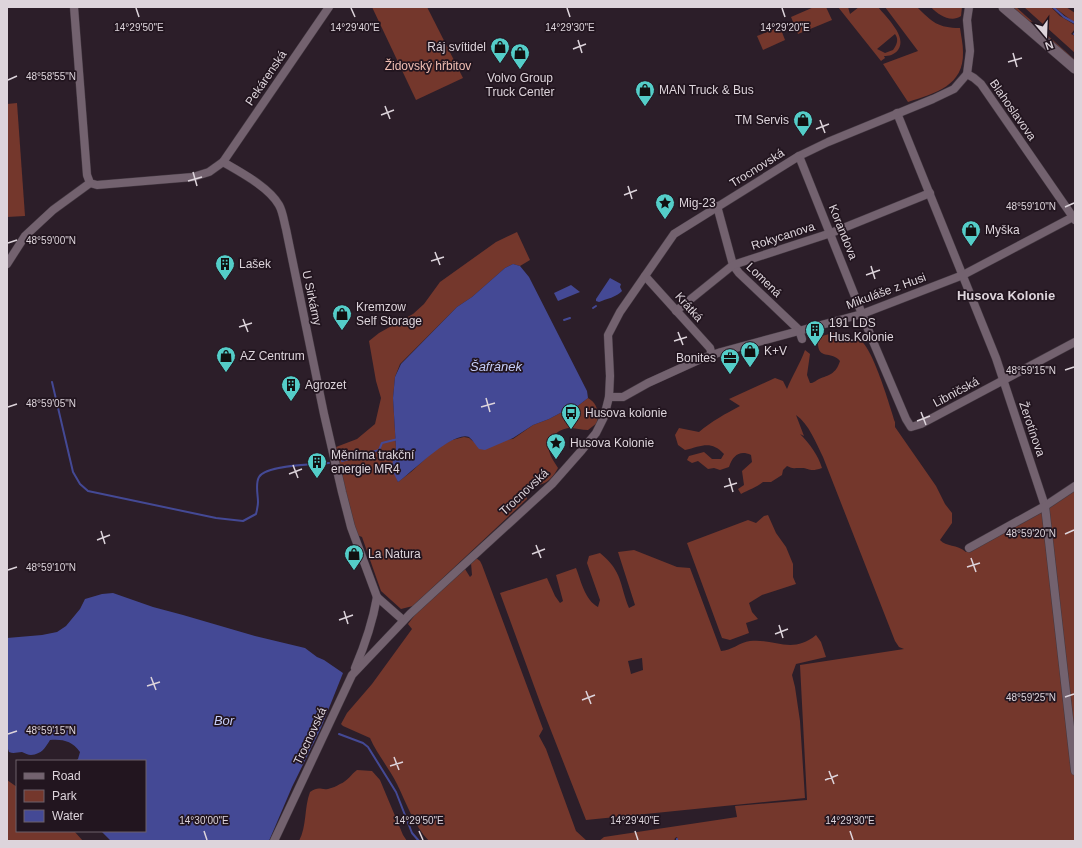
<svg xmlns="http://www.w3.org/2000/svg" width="1082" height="848" font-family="Helvetica,sans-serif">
<rect width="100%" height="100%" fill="#2c1e29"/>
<!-- green -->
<g fill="#74372c" fill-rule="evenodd">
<path d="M372,7H427L463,78L416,100Z"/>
<path d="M814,7H826L832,20L798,34L791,17Z"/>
<path d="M838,7H848L850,14L859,7H878C886,17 908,37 898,50C894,55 889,56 884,56L885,58L881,61ZM895,34C899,39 897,45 893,50L885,53L877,49Z"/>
<path d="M885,7H917C932,22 938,28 960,28C961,36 963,44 963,52C964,86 935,93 908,102L883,64L918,51Z"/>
<path d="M931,7H962L961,16C951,23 938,15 931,7Z"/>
<path d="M1013,7H1016L1075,60V64Z"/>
<path d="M1024,7H1051L1060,16L1075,25V29L1071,34L1075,36V53Z"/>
<path d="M1054,7H1066L1075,13V23Z"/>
<path d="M780,27L785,40L763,50L757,36Z"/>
<path d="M17,103L25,216L7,217V104Z"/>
<path d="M517,232L530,260L520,266L513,264L505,268L472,297L457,307L400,364L395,377L393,398L396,448L393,458L394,472L398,482L411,472L436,449L452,440L464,437L469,438L474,442L513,439L533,425L549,419L564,411L575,408L588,398C598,404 599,413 597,423L588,430C582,430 575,428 569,428C558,429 546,439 549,451C551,458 555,463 558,468C555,474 549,482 542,484C534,487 531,484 524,491L527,494V499L413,606L401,609L381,591L362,537L357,535L351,516L336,447L357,439L375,424L381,398L376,381L369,341L379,333L413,314L424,304L440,282L496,242Z"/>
<path d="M837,332L842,334L847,339C850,339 856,339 859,340C872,344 890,407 895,422V427L936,486L945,504L952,513V523L940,540C946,547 957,544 966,552L1075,484V841H678L677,837L675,838L674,841H599L604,837L737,817L735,806L807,800L800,665L904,649L899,647L895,641L823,457C816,443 809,424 796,415L804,436L800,434C810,444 818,455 822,468C808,473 810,467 799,468C793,468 793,469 787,466L783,470L782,475L771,482H763C757,487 748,490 741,494L738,489L744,485L742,471L752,462L751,455C740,450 733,455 729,467L720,470L714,468L708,469L698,461L692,463L687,460L689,456L704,452L712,459H721L724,454C711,440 702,446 685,450L678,445L675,435L679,428L699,432C712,421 725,414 740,406L729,399L775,378L783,381L787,389C792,376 800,364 805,350L810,354L807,375L810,383C814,383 815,381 819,379C829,375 836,374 840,361C830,349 816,363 818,337Z"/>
<path d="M768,515L776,533L786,547L793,564V577L796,584L762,595L749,603L752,612L758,619L746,623L749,633L730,640L722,638L687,543L748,520L756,523L764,516Z"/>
<path d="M634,550L677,567L690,568L721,651C731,651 740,642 750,641C774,638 792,655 816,635L821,642L826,657L796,664L792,675L795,687L800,721L805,798L586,820L541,705L500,593L547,578L555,596L560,603L563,601L556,575L576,568C581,581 585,600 598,607L600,600L587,563L589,556L600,553C623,572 619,583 629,608L635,605L618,552ZM642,658L643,670L631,674L628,661Z"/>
<path d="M476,558L480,561L482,565L543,729L539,736L546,749L576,831L587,841H429C414,826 406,802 397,784C389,768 377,754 370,738L343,726L341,724L347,713L372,684L412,629L408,624L417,612L465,569L470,577L472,575L471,563Z"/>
<path d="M357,770L372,771L380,780L403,835L407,841H299C307,826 304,808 310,792C319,786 320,790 328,789C332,788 337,786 340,784C348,781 351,774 357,770Z"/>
<path d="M7,780L17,787V831H74L83,841H7Z"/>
</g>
<!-- water -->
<g fill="#444995">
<path d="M513,264L520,266L529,277L587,391L588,398L575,408L564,411L549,419L533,425L513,438L485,450L479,449C476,446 473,440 469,437C453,430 411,473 398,482L392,470L393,458L396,448L393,398L395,377L401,364L457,307L472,297L505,268Z"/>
<path d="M610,278L621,284L620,287L622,291C617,297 606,299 599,302L596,301V299Z"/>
<path d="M571,285L580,292L558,301L554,293Z"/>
<path d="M113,593L153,607L183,615L255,636L305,648L317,657L324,660L343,673L321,728L292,787L269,841H111L101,831H145V761H76L78,759L80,752C72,741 63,739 50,740C45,748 42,754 31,755C28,755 25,753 22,752C17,752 14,754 9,752L7,746V638L42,635L57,632L66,626L80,609L85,599L102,594Z"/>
</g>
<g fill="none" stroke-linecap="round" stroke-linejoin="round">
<!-- stream -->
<g stroke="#444995" stroke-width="2">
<path d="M1053,7L1064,17L1075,23"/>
<path d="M1074,34L1075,33"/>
<path d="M593,308L596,306"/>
<path d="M564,320L570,318"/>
<path d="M52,382L73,472L80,484L88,491L216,518L243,521L256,514C257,510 258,506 258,502C258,494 255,484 259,477C265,465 316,464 329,463"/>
<path d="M342,461L379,450L382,443L398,439"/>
<path d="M339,734L363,743L368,747L396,792L412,833L419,841"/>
<path d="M677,839V841"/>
</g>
<defs>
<g id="minor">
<path d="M74,7L87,175L90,183L97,185L193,177L209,172L223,162L329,7"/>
<path d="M967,74L974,78L981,84L1075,220"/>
<path d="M897,113L996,358L1045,506L1075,771"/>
<path d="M799,156L872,339L906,419L911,427L921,424L1075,342"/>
<path d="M223,162C240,172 269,187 279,205C283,212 284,222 286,229L324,414L342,492L351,527L377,597C373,620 364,647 355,668"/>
<path d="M717,206L733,265L739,273L799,330L802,339"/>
<path d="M7,264L25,236L53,210L90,183"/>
<path d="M645,276L710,348L712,355"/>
<path d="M676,311L733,265L831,233L930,193"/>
<path d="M609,397H623L648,383L703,358L721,352L862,314L963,275L1073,217"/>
<path d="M969,548L1045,506L1075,486"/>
<path d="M377,597L403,620"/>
<path d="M274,841L352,675L410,614L552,484L582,450L596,433L604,417L609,397L610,376L608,335L620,312L674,234L799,156L828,142L933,99L954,89L967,74L970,51L967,20L969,7"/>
</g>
<path id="secondary" d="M1004,7L1075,68"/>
</defs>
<!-- minor casing -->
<use href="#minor" stroke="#443942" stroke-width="9"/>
<!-- secondary casing -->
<use href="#secondary" stroke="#443942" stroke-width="12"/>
<!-- minor -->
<use href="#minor" stroke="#73626f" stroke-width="8"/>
<!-- secondary -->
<use href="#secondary" stroke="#73626f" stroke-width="11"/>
</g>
<!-- ticks -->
<path fill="none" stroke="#ddd4db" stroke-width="1.5" d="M136,8L139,17M351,8L355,17M567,8L570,17M782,8L785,17M578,40L582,53M573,49L586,44M1013,53L1017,67M1008,62L1022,58M8,80L17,76M385,106L390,119M381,115L394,110M820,120L825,133M816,129L829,124M193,172L197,186M188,181L202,177M628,186L632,199M624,195L637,190M1065,207L1074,203M8,243L17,240M435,252L440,265M431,261L444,257M871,266L875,279M866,275L880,270M243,319L248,332M239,327L252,323M678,332L683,345M674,341L687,337M1065,370L1074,367M486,398L490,412M8,407L17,404M481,407L495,403M921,412L926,425M917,421L930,416M293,465L298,478M289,474L302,469M729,478L733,492M724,487L737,483M101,531L105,544M1065,534L1074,530M97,540L110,535M536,545L541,558M532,554L545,549M971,558L976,572M967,567L980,563M8,570L17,567M344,611L348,624M339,620L353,615M779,625L783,638M775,634L788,629M151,677L156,690M147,686L160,682M586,691L591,704M1065,697L1074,694M582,700L595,695M8,734L17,731M394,757L399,770M390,766L403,762M829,771L834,784M825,780L838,775M204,831L207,840M419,831L423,840M635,831L638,840M850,831L853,840"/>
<!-- icons -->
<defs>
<symbol id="shop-pin" viewBox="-11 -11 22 30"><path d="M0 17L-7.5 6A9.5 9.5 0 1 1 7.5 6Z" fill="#54cdc8" stroke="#22151f"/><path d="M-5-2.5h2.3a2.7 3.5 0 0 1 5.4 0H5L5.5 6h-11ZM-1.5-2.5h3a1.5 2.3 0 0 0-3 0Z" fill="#111"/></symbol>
<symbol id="sight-pin" viewBox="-11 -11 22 30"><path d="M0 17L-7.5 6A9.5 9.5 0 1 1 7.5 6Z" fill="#54cdc8" stroke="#22151f"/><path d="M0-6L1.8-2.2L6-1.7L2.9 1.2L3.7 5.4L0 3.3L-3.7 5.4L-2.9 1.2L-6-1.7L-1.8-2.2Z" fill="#111"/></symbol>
<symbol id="building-pin" viewBox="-11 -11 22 30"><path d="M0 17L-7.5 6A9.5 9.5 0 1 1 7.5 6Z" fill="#54cdc8" stroke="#22151f"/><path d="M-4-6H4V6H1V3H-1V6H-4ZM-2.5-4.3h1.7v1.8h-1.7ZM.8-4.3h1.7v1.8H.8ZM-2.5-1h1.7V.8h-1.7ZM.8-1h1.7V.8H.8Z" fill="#111"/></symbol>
<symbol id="office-pin" viewBox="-11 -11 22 30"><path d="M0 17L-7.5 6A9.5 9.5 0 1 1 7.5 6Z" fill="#54cdc8" stroke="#22151f"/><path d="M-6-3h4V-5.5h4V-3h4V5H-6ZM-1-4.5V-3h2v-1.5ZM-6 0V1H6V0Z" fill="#111"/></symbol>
<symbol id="bus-pin" viewBox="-11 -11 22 30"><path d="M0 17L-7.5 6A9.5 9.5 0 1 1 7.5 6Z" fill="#54cdc8" stroke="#22151f"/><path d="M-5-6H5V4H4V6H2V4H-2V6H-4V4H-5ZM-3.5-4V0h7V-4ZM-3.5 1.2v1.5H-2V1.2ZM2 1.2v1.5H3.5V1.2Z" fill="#111"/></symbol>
</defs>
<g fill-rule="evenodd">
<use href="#shop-pin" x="489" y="36" width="22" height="30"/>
<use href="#shop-pin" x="509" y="42" width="22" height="30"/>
<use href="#shop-pin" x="634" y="79" width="22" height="30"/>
<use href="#shop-pin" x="792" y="109" width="22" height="30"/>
<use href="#sight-pin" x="654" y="192" width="22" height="30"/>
<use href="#shop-pin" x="960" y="219" width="22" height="30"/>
<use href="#building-pin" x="214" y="253" width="22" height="30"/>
<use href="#shop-pin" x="331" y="303" width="22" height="30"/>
<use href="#building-pin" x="804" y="319" width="22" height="30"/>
<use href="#shop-pin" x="739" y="340" width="22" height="30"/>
<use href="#shop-pin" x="215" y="345" width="22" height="30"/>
<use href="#office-pin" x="719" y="347" width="22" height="30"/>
<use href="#building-pin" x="280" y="374" width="22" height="30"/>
<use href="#bus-pin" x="560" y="402" width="22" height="30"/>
<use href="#sight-pin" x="545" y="432" width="22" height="30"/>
<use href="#building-pin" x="306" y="451" width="22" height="30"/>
<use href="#shop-pin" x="343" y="543" width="22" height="30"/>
</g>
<g text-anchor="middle" stroke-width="3.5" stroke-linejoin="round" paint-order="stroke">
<!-- poi labels -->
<g font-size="12" fill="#ddd4db" stroke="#22151f" text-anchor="start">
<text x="486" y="51" text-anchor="end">Ráj svítidel</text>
<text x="520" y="82" text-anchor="middle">Volvo Group<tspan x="520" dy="14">Truck Center</tspan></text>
<text x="659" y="94">MAN Truck &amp; Bus</text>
<text x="789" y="124" text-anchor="end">TM Servis</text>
<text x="679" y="207">Mig-23</text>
<text x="985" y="234">Myška</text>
<text x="239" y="268">Lašek</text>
<text x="356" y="311">Kremzow<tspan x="356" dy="14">Self Storage</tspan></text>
<text x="829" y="327">191 LDS<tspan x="829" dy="14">Hus.Kolonie</tspan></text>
<text x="764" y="355">K+V</text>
<text x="240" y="360">AZ Centrum</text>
<text x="716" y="362" text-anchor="end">Bonites</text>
<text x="305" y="389">Agrozet</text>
<text x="585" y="417">Husova kolonie</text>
<text x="570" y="447">Husova Kolonie</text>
<text x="331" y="459">Měnírna trakční<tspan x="331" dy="14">energie MR4</tspan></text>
<text x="368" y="558">La Natura</text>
</g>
<!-- park labels -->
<g font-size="12" fill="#f0beb3" stroke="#22151f">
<text x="428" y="70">Židovský hřbitov</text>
</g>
<!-- street labels -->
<g font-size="12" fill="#ddd4db" stroke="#22151f">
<text transform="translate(266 78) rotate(-56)" y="4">Pekárenská</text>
<text transform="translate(1013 110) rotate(55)" y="4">Blahoslavova</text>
<text transform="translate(757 168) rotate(-32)" y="4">Trocnovská</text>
<text transform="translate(843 232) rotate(68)" y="4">Korandova</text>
<text transform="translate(783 236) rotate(-18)" y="4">Rokycanova</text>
<text transform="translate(764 280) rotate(44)" y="4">Lomená</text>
<text transform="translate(886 291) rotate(-20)" y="4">Mikuláše z Husi</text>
<text transform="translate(312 298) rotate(78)" y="4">U Sirkárny</text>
<text transform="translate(689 307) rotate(48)" y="4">Krátká</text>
<text transform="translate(956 392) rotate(-28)" y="4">Libničská</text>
<text transform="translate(1032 429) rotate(71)" y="4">Žerotínova</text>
<text transform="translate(524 492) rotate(-43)" y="4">Trocnovská</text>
<text transform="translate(310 736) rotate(-65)" y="4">Trocnovská</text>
</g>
<!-- neighbourhood labels -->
<g font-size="13" font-weight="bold" fill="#ddd4db" stroke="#22151f">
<text x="1006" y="300">Husova Kolonie</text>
</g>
<!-- water labels -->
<g font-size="13" font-style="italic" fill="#c6cef9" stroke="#22151f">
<text x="496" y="371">Šafránek</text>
<text x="224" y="725">Bor</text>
</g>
</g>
<g font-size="10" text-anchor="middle" fill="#ddd4db" stroke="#22151f" stroke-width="3.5" stroke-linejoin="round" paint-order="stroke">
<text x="139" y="31">14°29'50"E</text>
<text x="355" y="31">14°29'40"E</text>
<text x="570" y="31">14°29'30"E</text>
<text x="785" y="31">14°29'20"E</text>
<text x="51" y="80">48°58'55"N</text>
<text x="1031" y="210">48°59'10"N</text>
<text x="51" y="244">48°59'00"N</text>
<text x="1031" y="374">48°59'15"N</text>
<text x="51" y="407">48°59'05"N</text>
<text x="1031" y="537">48°59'20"N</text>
<text x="51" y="571">48°59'10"N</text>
<text x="1031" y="701">48°59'25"N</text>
<text x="51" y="734">48°59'15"N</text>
<text x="204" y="824">14°30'00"E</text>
<text x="419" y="824">14°29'50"E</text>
<text x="635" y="824">14°29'40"E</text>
<text x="850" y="824">14°29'30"E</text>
</g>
<!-- border -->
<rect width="1082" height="848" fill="none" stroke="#ddd4db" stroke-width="16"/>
<!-- legend -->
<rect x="16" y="760" width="130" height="72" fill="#22151f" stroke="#6d616a"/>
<rect x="24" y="773" width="20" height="6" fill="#73626f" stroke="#6d616a"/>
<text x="52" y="780" font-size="12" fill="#ddd4db">Road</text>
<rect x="24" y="790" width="20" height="12" fill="#74372c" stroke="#6d616a"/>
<text x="52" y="800" font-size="12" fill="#ddd4db">Park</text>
<rect x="24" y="810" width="20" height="12" fill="#444995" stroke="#6d616a"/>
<text x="52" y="820" font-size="12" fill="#ddd4db">Water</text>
<!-- north arrow -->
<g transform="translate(1046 36) rotate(161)" stroke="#22151f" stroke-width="3" paint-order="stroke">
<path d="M0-3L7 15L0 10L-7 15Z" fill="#ddd4db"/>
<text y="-6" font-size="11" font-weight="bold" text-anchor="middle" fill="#ddd4db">N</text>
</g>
</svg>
